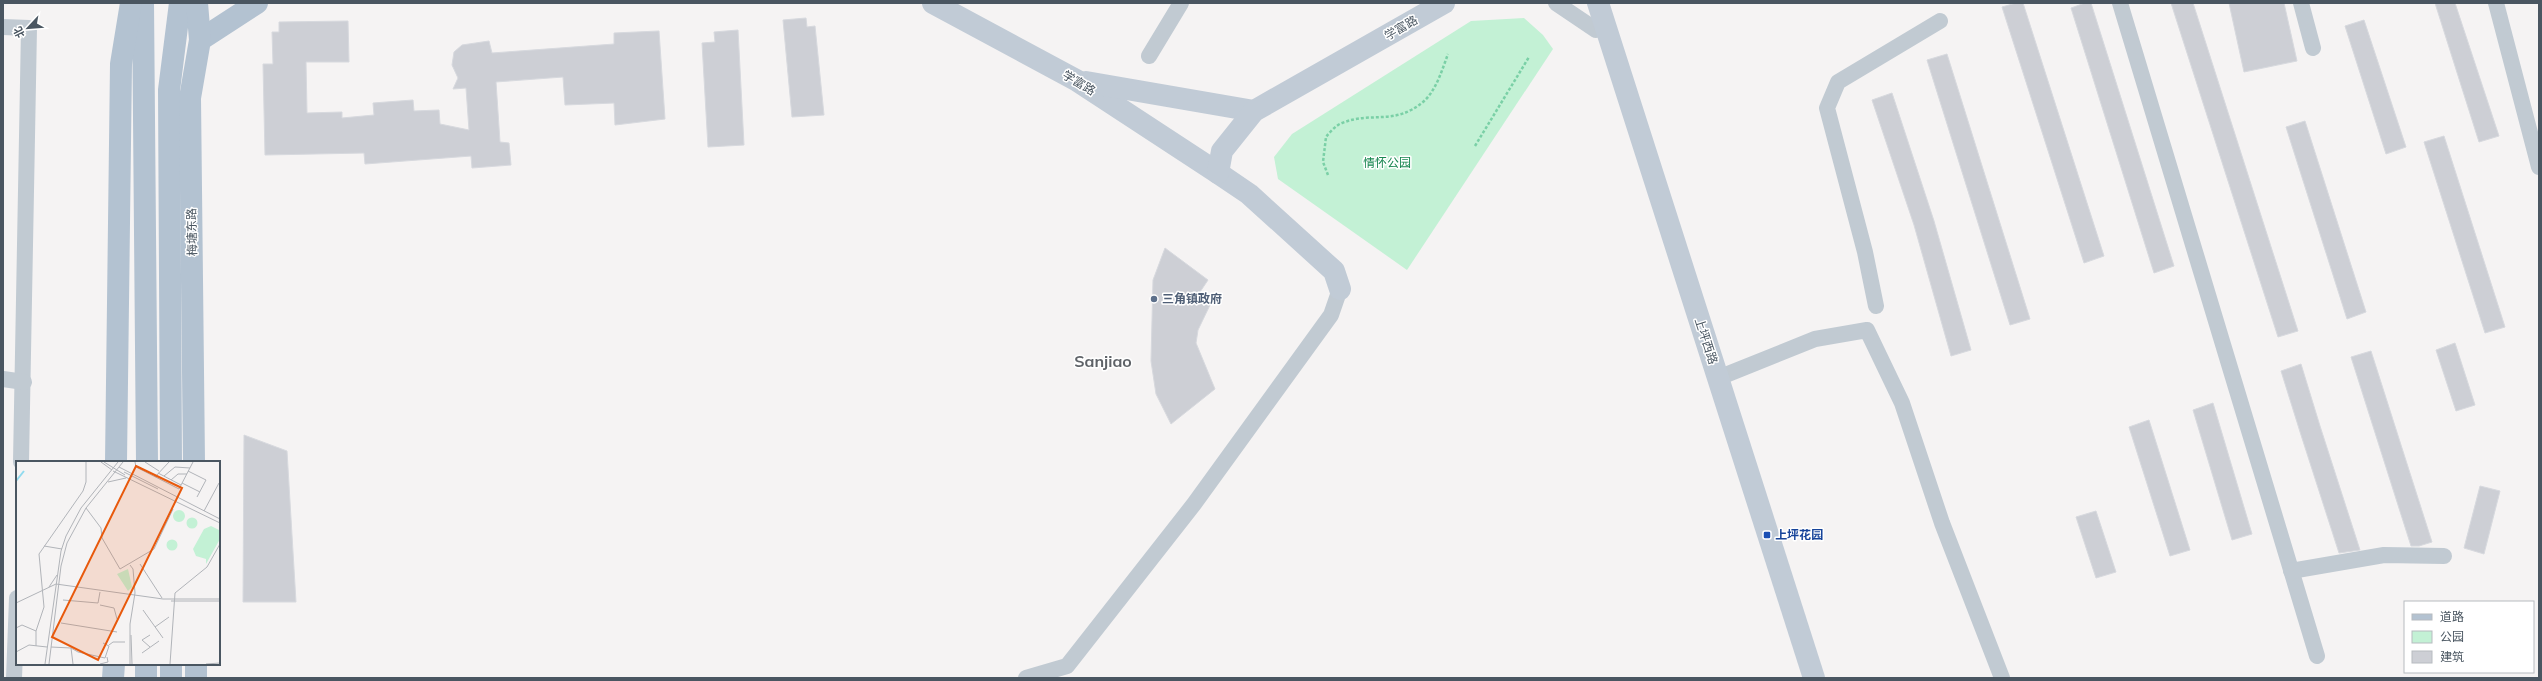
<svg xmlns="http://www.w3.org/2000/svg" width="2542" height="681" font-family="Mulish,'Noto Sans SC',sans-serif">
<rect width="100%" height="100%" fill="#f5f3f3"/>
<!-- green -->
<path fill="#c3f1d5" d="M1524,18L1543,35L1553,49L1407,270L1278,179L1274,157L1292,134L1471,21Z"/>
<!-- building -->
<g fill="#cdcfd5" stroke="#d7d9de">
<path d="M2016,3H2023L2104,256L2084,263L2002,7Z"/>
<path d="M2085,3H2091L2174,266L2154,273L2071,8Z"/>
<path d="M2171,3H2193L2298,331L2278,337Z"/>
<path d="M2229,3H2284L2297,61L2244,72Z"/>
<path d="M2435,3H2455L2499,136L2479,142Z"/>
<path d="M806,18L807,27L815,26L824,115L792,117L783,20Z"/>
<path d="M2364,20L2406,147L2386,154L2345,26Z"/>
<path d="M348,21L349,62H306L307,113L342,112V118L374,115L373,103L413,100L414,111L439,110L440,124L469,130L466,88L453,89L458,78L452,65L454,52L462,45L489,41L492,53L614,44V33L659,31L665,119L615,125L614,103L565,105L563,77L496,82L500,142L509,143L511,165L472,168L471,156L365,164L364,153L265,155L263,64H273L272,32H279V22Z"/>
<path d="M738,30L744,145L708,147L702,43L715,42L714,32Z"/>
<path d="M1947,54L2030,319L2010,325L1927,60Z"/>
<path d="M1892,93L1934,221L1971,350L1951,356L1914,225L1872,100Z"/>
<path d="M2305,121L2366,312L2347,319L2286,127Z"/>
<path d="M2444,136L2505,327L2485,333L2424,142Z"/>
<path d="M1165,248L1208,280L1198,295L1210,305L1198,330L1196,343L1215,389L1171,424L1156,394L1151,361L1153,280Z"/>
<path d="M2455,343L2475,405L2456,411L2436,350Z"/>
<path d="M2371,351L2432,542L2419,546H2411L2351,357Z"/>
<path d="M2301,364L2320,426L2360,550L2339,553L2301,435L2281,371Z"/>
<path d="M2213,403L2252,534L2232,540L2193,410Z"/>
<path d="M2149,420L2190,550L2170,556L2129,427Z"/>
<path d="M244,435L287,451L296,602H243Z"/>
<path d="M2480,486L2500,491L2484,554L2464,548Z"/>
<path d="M2096,511L2116,572L2096,578L2076,517Z"/>
</g>
<g fill="none" stroke-linecap="round" stroke-linejoin="round">
<!-- path -->
<g stroke="#7ad0a6" stroke-width="2.5" stroke-dasharray="3 2" stroke-linecap="butt">
<path d="M1475,146L1529,57"/>
<path d="M1328,175L1323,162L1326,137C1330,132 1336,125 1342,123C1372,111 1394,126 1423,102C1436,91 1442,70 1448,54"/>
</g>
<!-- street -->
<g stroke="#c1cad2" stroke-width="16">
<path d="M1556,3L1596,30"/>
<path d="M2120,3L2317,656"/>
<path d="M2301,3L2313,48"/>
<path d="M2496,3L2539,167"/>
<path d="M3,27L29,28L21,462"/>
<path d="M1149,56L1181,3"/>
<path d="M1876,306L1865,252L1827,108L1838,82L1940,21"/>
<path d="M1718,378L1815,339L1867,330L1902,403L1942,523L2002,678"/>
<path d="M3,379L24,382"/>
<path d="M2291,571L2384,555L2444,556"/>
<path d="M14,678L17,598"/>
<path d="M1026,678L1067,666L1194,504L1331,315L1340,289"/>
</g>
<!-- secondary -->
<g stroke="#c1cbd6" stroke-width="22">
<path d="M933,3L1076,80L1218,173L1249,194L1334,271L1340,289"/>
<path d="M1598,3L1814,678"/>
<path d="M1086,82L1254,111"/>
<path d="M1218,173L1222,151L1254,111L1444,3"/>
</g>
<!-- primary -->
<g stroke="#b3c2d1" stroke-width="22">
<path d="M143,3L147,462"/>
<path d="M200,40L257,3"/>
<path d="M116,462L121,64L131,3"/>
<path d="M171,462L169,90L180,3"/>
<path d="M194,462L190,98L200,40L197,3"/>
<path d="M171,664V678"/>
<path d="M196,664V678"/>
<path d="M113,678L114,664"/>
<path d="M146,678V664"/>
</g>
</g>
<!-- markers -->
<circle fill="#5c6f8a" stroke="#fff" stroke-width="1.5" cx="1154" cy="299" r="4"/>
<rect fill="#1a4fb4" stroke="#fff" stroke-width="1.5" x="1763" y="531" width="8" height="8" rx="2"/>
<g text-anchor="middle" stroke-width="3" stroke-linejoin="round" paint-order="stroke">
<!-- street labels -->
<g font-size="12" fill="#4a5661" stroke="#fff">
<text transform="translate(1401 28) rotate(-30)" y="4">学富路</text>
<text transform="translate(1079 83) rotate(31)" y="4">学富路</text>
<text transform="translate(192 232) rotate(-91)" y="4">梅塘东路</text>
<text transform="translate(1706 341) rotate(72)" y="4">上坪西路</text>
</g>
<!-- park labels -->
<g font-size="12" fill="#17864f" stroke="#fff">
<text x="1387" y="167">情怀公园</text>
</g>
<!-- service labels -->
<g font-size="12" font-weight="bold" fill="#4e5e75" stroke="#fff" text-anchor="start">
<text x="1162" y="303">三角镇政府</text>
</g>
<!-- transit labels -->
<g font-size="12" font-weight="bold" fill="#164399" stroke="#fff" text-anchor="start">
<text x="1775" y="539">上坪花园</text>
</g>
<!-- district labels -->
<g font-size="16" font-weight="bold" fill="#5f6368" stroke="#fff">
<text x="1103" y="367">Sanjiao</text>
</g>
</g>
<!-- overview -->
<g transform="translate(16 461)">
<rect width="204" height="204" fill="#f5f3f3"/>
<path d="M157 55a6 6 0 1 1 12 0a6 6 0 1 1-12 0ZM170.5 62a5.5 5.5 0 1 1 11 0a5.5 5.5 0 1 1-11 0ZM195,65L203,69L204,78L190,103V98L180,95L177,88L188,68ZM150.5 84a5.5 5.5 0 1 1 11 0a5.5 5.5 0 1 1-11 0ZM112,108L116,126L112,130L101,113Z" fill="#c3f1d5"/>
<path fill="none" stroke="#90daee" stroke-width="2" d="M0,20L8,10"/>
<path fill="none" stroke="#b1b4b9" stroke-width="1" d="M85,1L96,9M88,1L109,14M119,1L120,6L163,28L177,1M129,1L143,10M103,6L204,58M97,10L204,62M172,10L190,19L181,36M108,11L142,28M142,12L165,24M148,15L159,6L174,7M139,16L153,1M155,19L162,13H171M92,21L110,17M166,22L184,31M70,47L85,67L86,77L104,108L138,88L157,48M188,50L203,22M28,85L46,88M124,103L146,137M33,126L41,114M47,139L82,142L84,131M155,140H204M0,142L40,123L147,138H204M84,144L98,147L101,158M127,149L147,177M45,162L101,171M139,166L153,156M0,167L6,164L20,170M115,174L116,203M93,184L97,181H109M20,185V170L28,146L23,93L67,30L70,21V1M35,186L55,187L62,191L89,197L93,185L87,182M134,186L126,179L134,174M55,187L57,203M0,191L13,184L31,186M126,192L143,180M29,203L45,90L50,75L65,47L102,1M33,203L45,105L51,82L70,47L107,1M84,203L92,201L91,196M114,203V163L119,132L117,108L114,104M154,203L159,132L191,106L204,83M190,203L204,202"/>
<path fill="#e8590c" fill-opacity="0.15" stroke="#e8590c" stroke-width="2" d="M120,5L166,27L82,199L36,176Z"/>
<rect width="204" height="204" fill="none" stroke="#4a5661" stroke-width="2"/>
</g>
<!-- border -->
<rect width="2542" height="681" fill="none" stroke="#4a5661" stroke-width="8"/>
<!-- legend -->
<rect x="2404" y="601" width="130" height="72" fill="#ffffff" stroke="#b7bbc0"/>
<rect x="2412" y="614" width="20" height="6" fill="#b3c2d1" stroke="#b7bbc0"/>
<text x="2440" y="621" font-size="12" fill="#4a5661">道路</text>
<rect x="2412" y="631" width="20" height="12" fill="#c3f1d5" stroke="#b7bbc0"/>
<text x="2440" y="641" font-size="12" fill="#4a5661">公园</text>
<rect x="2412" y="651" width="20" height="12" fill="#cdcfd5" stroke="#b7bbc0"/>
<text x="2440" y="661" font-size="12" fill="#4a5661">建筑</text>
<!-- north arrow -->
<g transform="translate(28 28) rotate(244)" stroke="#ffffff" stroke-width="3" paint-order="stroke">
<path d="M0-3L7 15L0 10L-7 15Z" fill="#4a5661"/>
<text y="-6" font-size="11" font-weight="bold" text-anchor="middle" fill="#4a5661">北</text>
</g>
</svg>
